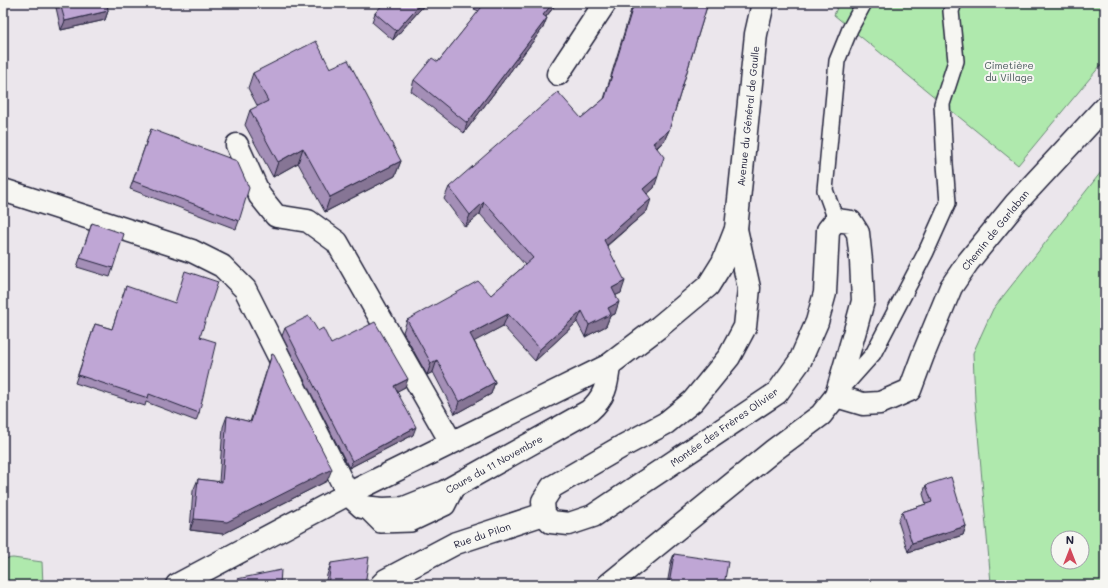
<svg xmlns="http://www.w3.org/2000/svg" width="1108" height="588" font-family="Mali,sans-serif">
<rect width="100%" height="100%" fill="#ebe6ec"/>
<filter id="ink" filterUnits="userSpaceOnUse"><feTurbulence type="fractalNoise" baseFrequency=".025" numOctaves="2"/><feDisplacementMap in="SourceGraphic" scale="8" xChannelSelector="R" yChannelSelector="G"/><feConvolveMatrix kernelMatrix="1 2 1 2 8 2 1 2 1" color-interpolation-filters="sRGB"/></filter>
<g filter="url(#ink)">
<!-- green -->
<g fill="#afe9ad" stroke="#688674" fill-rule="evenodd">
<path d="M839,3H1105V60L1018,165L834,15Z"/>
<path d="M1105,167V585H985L991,583L975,400L973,353L993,309ZM1058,538H1082V562H1058Z"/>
<path d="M13,558L42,562L43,585H3V559Z"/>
</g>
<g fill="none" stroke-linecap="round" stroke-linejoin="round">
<defs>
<g id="service">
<path d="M836,220L825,190L837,61L850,29L864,3"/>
<path d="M840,391L873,354L926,252L948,203L945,164L942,104L956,61L951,11L954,3"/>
<path d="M362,507L380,525L411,524L447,507L458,485"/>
</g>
<g id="minor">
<path d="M558,74L605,3"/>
<path d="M237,145L260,196L276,216L308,221L337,242L451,442"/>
<path d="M3,190L192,251L222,266L245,289L348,494L362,507L383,509L404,508L444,492L589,411C605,397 607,386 609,365"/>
<path d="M836,396L863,404L880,403L910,390L923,355L951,287L968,262L1016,203L1105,107"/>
<path d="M177,585L348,494L609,365L659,327L708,286L723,262L736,229L756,34L763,3"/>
<path d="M381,585L386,580L456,543L544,514"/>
<path d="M608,585L774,450L821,415L836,396L856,327L863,301L861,261L858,233L851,222L836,220L828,230L825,293L817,322L800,361L777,393L593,516L569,524L551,522L544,514L543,501L552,487L621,447L666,423L693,401L729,357L745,327L749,288L736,229"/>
</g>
</defs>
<!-- service casing -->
<use href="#service" stroke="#22223b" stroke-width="18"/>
<!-- minor casing -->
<use href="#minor" stroke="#22223b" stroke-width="25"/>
<!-- service -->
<use href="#service" stroke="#f6f6f2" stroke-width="15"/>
<!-- minor -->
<use href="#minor" stroke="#f6f6f2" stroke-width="22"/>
</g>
<!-- wall -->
<g fill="#a48fb7" stroke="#22223b">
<path d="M55,3H107L108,11L105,20L61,30Z"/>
<path d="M426,3L393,40L372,22L375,13Z"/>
<path d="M476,3H557L546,17L543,28L464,133L411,91L414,80L438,62L479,11L474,9Z"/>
<path d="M633,3H708L669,130L664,141L657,148L654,188L647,194V211L607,246L621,293L616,295L615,314L610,316L606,326L585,337L577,322L535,361L503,326L474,341L495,382L491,394L455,414L433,372L427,375L403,332L407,320L491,295L525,265L480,214L465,227L444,199L449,187L581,118L604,99Z"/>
<path d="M330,68L401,161L395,176L325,212L298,163L273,177L245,125L250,110L258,107L248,88L253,73Z"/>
<path d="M151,129L239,221L236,229L130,189Z"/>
<path d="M92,223L113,268L110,277L77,267Z"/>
<path d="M126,286L200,337L199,413L196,421L146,402L145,406L75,383L95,324L112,329Z"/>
<path d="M285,328L331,344L405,387L397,391L413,435L349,468L282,336Z"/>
<path d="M272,354L327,481L223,534L190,530L193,491L198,479L219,482L223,427L227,416L250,422Z"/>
<path d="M926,485L966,526L963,535L908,552L898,521L902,512L926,504L923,494Z"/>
<path d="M674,554L724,585H667L671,562Z"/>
<path d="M331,563L365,585H325L327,575Z"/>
<path d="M237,579L280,585H235Z"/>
</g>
<!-- shaded-wall -->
<g fill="#867495" stroke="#22223b">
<path d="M421,3H426L393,40L396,31Z"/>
<path d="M553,3H557L539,25L543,15Z"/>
<path d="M108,11L105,20L61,30L65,21Z"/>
<path d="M547,18L543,28L464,133L467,123Z"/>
<path d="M669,130L664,141L648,155L653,143Z"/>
<path d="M303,148L298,163L273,177L278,162Z"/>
<path d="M401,161L395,176L325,212L330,197Z"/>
<path d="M658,176L654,188L639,201L643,189Z"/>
<path d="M651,199L647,211L599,252L604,240Z"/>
<path d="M484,202L480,214L465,227L470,215Z"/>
<path d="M625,281L621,293L608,299L612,288Z"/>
<path d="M619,302L615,314L610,316L606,326L585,337L589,325L608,308Z"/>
<path d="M582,311L577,322L535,361L540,349Z"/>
<path d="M508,314L503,326L466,346L470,334Z"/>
<path d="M437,360L433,372L427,375L431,363Z"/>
<path d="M408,379L405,387L392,394L394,386Z"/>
<path d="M495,382L491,394L455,414L459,402Z"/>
<path d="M416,427L413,435L349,468L352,461Z"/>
<path d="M332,469L327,481L223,534L190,530L194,519Z"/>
<path d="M966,526L963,535L908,552L912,543Z"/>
</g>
<!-- building -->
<g fill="#bfa6d5" stroke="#22223b">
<path d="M60,3H107L108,11L65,21Z"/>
<path d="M384,3H421L396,31L375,13Z"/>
<path d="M485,3H553L543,15L547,18L467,123L414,80L432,58L438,62Z"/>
<path d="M634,3H708L669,130L653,143L664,157L658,176L643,189L651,199L604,240L625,281L612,288L619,302L608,308L611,314L589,325L582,311L540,349L508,314L470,334L495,382L459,402L437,360L431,363L407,320L478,281L491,295L533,258L484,202L470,215L449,187L558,92L581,118L605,98Z"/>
<path d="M316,41L330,68L348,60L401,161L330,197L303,148L278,162L250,110L268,101L253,73Z"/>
<path d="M151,129L237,161L249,188L239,221L133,181Z"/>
<path d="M92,223L124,234L113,268L80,258Z"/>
<path d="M185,271L218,282L200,337L216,342L199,413L149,394L148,398L78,375L95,324L112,329L126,286L175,303Z"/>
<path d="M309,316L318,331L323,328L331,344L375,322L408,379L394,386L416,427L352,461L285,328Z"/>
<path d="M272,354L274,355L332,469L227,522L194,519L198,479L222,482L227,416L251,422Z"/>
<path d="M951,477L966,526L912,543L902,512L932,502L926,485Z"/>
<path d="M674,554L728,562L724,585H669Z"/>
<path d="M369,557L365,585H328L331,563Z"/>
<path d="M281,570L280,585H237V579Z"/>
<path d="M769,582L775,585H768Z"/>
</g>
</g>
<g text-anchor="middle" stroke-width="4" stroke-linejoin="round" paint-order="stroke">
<!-- park labels -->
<g font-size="10" fill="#455458" stroke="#f6f6f2">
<text x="1009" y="69">Cimetière<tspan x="1009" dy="12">du Village</tspan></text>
</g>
<!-- street labels -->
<g font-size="10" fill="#22223b" stroke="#f6f6f2">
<text transform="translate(748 116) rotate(-84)" y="4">Avenue du Général de Gaulle</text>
<text transform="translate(995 230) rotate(-51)" y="4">Chemin de Garlaban</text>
<text transform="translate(724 427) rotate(-35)" y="4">Montée des Frères Olivier</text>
<text transform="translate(494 464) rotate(-29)" y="4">Cours du 11 Novembre</text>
<text transform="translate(482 535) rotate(-19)" y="4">Rue du Pilon</text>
</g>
</g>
<!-- margin -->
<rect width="1108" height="588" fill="none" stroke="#f6f6f2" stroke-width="16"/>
<rect x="8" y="8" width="1092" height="572" fill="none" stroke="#22223b" stroke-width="1.5" filter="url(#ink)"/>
<!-- north arrow -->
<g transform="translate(1070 550)"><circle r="19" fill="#f6f6f2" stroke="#a1a1a9"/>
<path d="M0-3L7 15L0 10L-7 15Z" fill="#d1495b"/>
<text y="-6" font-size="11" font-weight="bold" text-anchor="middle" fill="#22223b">N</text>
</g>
</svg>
